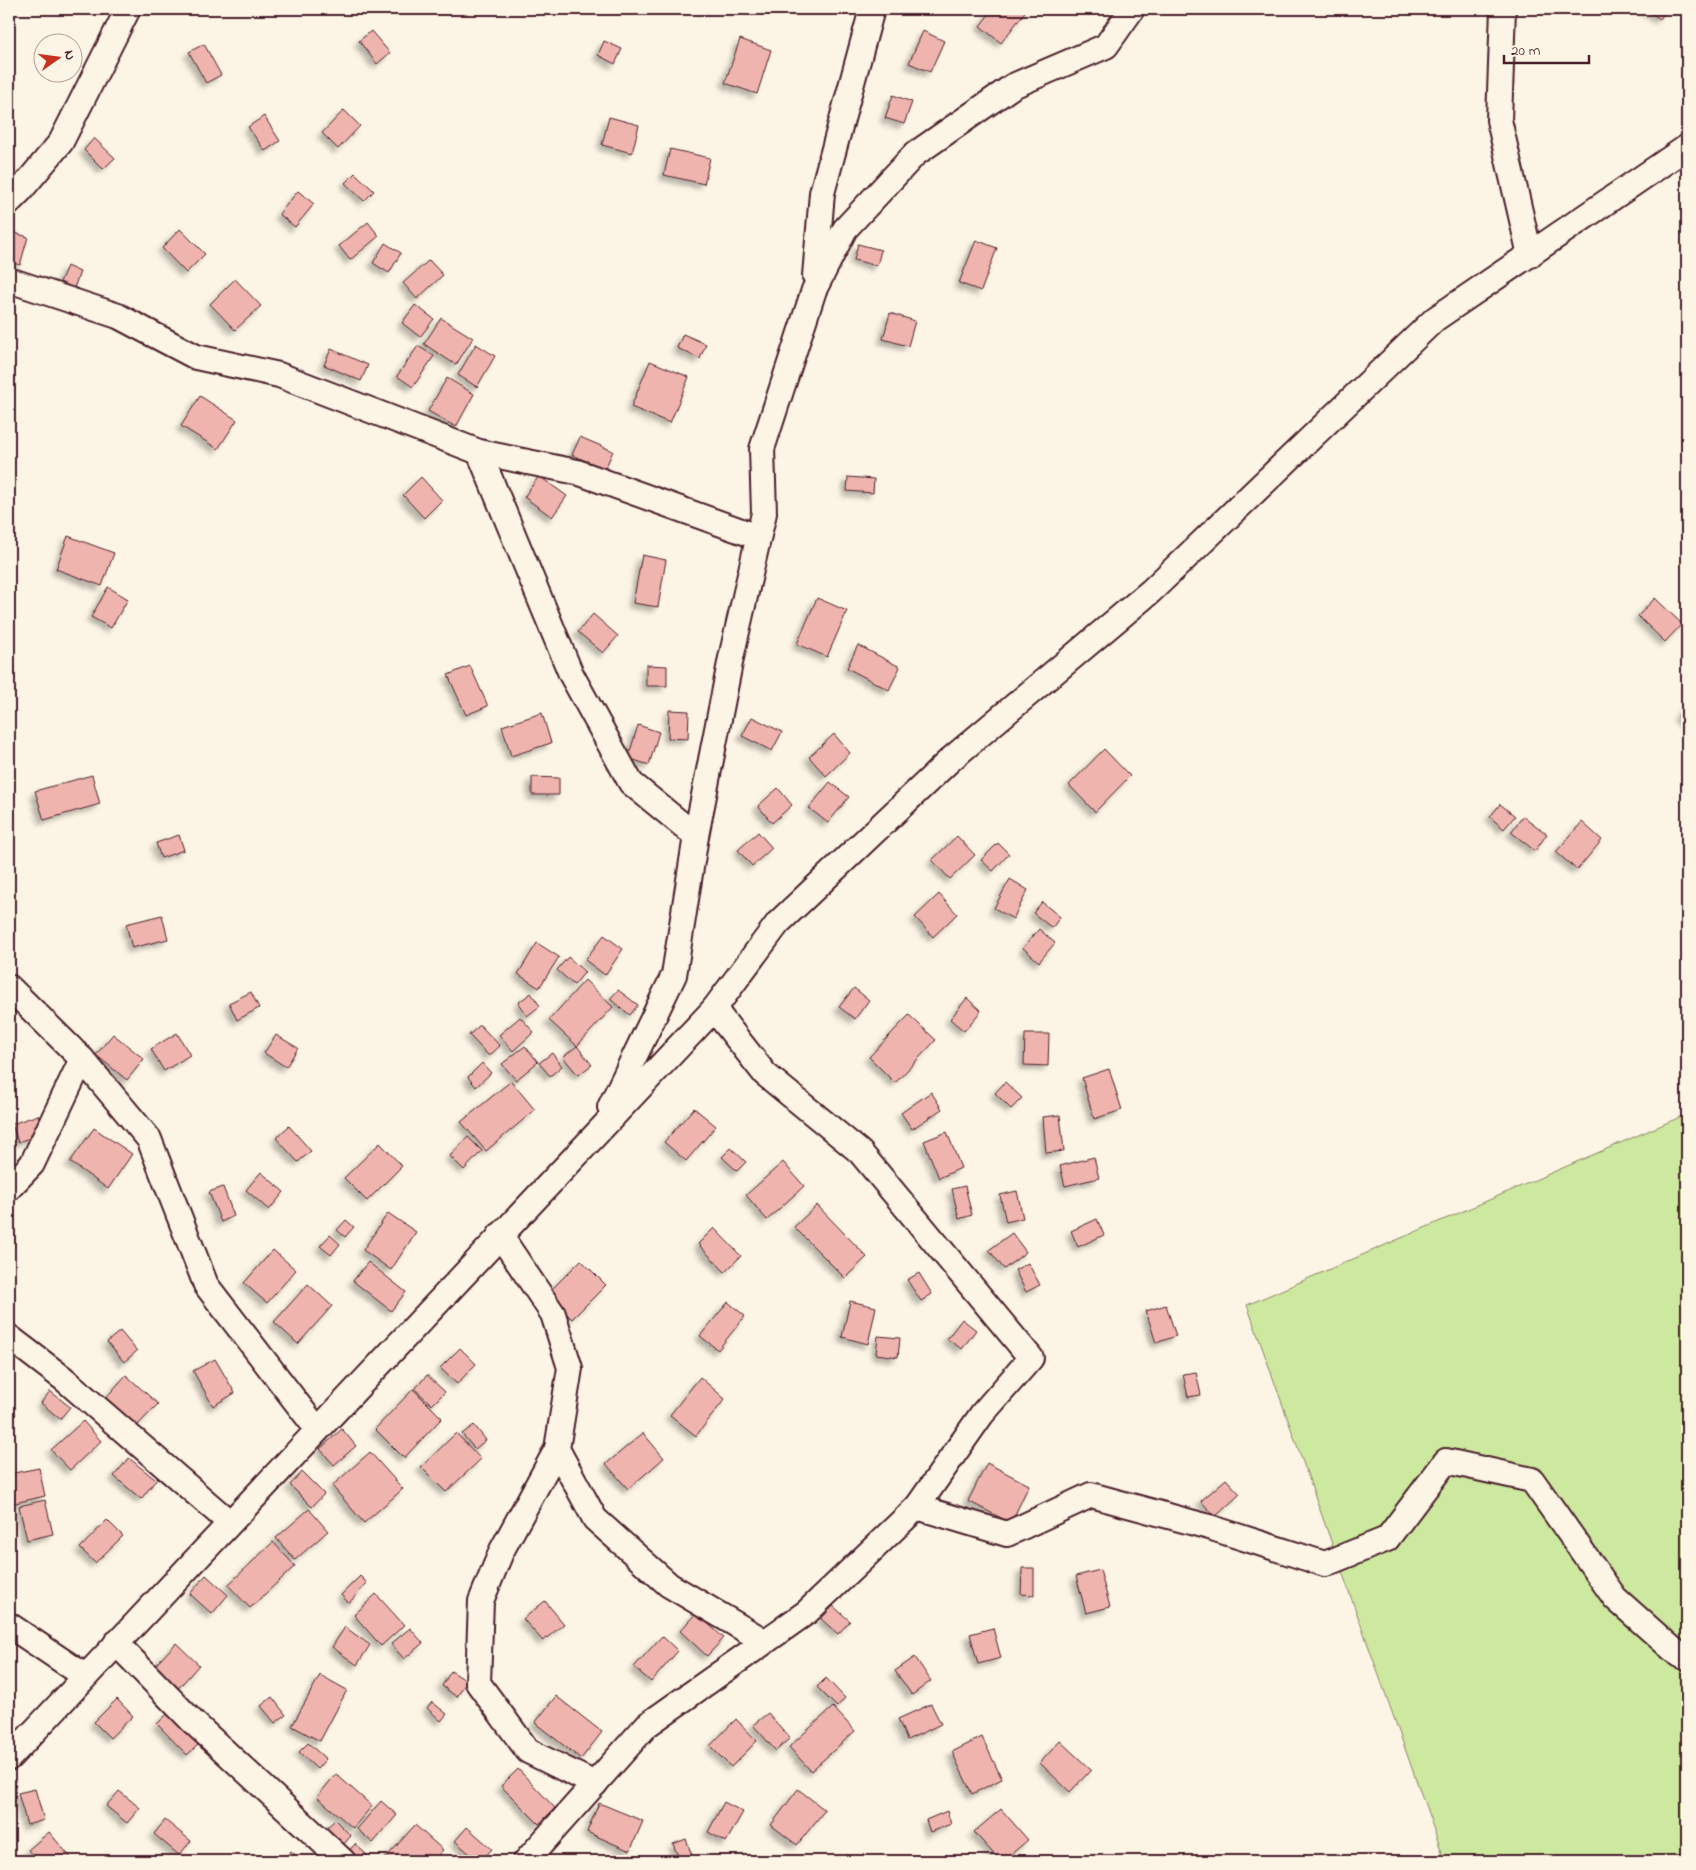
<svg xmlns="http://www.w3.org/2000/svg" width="1696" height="1870" font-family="'Indie Flower',sans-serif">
<defs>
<filter id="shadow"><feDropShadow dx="-4.5" dy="4.5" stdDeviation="2.5" flood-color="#0004"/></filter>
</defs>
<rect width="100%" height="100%" fill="#fcf5e5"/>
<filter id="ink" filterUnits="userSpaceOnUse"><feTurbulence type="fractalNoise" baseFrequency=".02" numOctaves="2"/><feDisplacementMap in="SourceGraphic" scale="10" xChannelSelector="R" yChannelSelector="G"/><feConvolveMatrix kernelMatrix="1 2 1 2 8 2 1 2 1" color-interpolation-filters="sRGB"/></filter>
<g filter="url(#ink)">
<!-- green -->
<path fill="#cde89f" stroke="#8c8465" d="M1687,1114V1861H1445L1247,1305Z"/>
<!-- building -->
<g fill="#f0b4ae" stroke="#4a1f2b" filter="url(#shadow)">
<path d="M993,9H1020L1025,12L1001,43L980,26Z"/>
<path d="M1645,9H1667L1660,19Z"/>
<path d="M371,31L390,53L377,64L359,41Z"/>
<path d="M923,31L944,41L930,72L909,63Z"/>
<path d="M740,39L771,50L757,94L725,83Z"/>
<path d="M604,41L622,49L615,64L598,55Z"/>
<path d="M204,44L221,75L206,83L189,52Z"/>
<path d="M893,95L912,102L904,124L885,118Z"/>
<path d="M344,110L360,126L338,149L322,133Z"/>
<path d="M264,116L280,141L265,151L248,127Z"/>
<path d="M609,117L639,125L632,153L602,145Z"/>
<path d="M94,138L115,158L103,169L84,150Z"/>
<path d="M670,149L710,158L704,184L664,175Z"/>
<path d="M355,173L374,191L364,201L345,183Z"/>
<path d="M298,191L314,204L295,227L279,214Z"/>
<path d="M368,222L379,236L350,260L339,246Z"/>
<path d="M180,229L205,254L186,273L162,248Z"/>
<path d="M9,231L28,237L20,265L9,262Z"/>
<path d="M976,240L997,248L981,291L959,283Z"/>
<path d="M385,243L401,253L389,273L373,263Z"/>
<path d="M858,244L881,250L877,266L854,260Z"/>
<path d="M429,260L443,275L417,299L403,283Z"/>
<path d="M67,266L80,272L74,288L60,282Z"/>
<path d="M235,279L261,306L235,330L210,304Z"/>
<path d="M415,305L434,319L420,337L402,323Z"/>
<path d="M890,313L915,321L908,346L883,339Z"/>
<path d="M441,318L473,338L456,365L424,344Z"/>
<path d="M683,334L706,344L700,359L677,348Z"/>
<path d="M476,344L495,356L477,387L458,375Z"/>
<path d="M418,346L434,356L413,387L397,376Z"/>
<path d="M331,349L368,365L361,381L324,365Z"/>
<path d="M650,361L689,377L670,423L631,407Z"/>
<path d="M447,378L474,394L456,427L428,411Z"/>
<path d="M200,396L237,420L218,449L181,426Z"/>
<path d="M580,437L613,451L605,469L572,455Z"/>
<path d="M539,476L567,496L552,517L524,497Z"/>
<path d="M421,477L442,500L424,518L403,495Z"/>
<path d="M848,477L874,479L873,493L847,491Z"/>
<path d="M68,536L114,553L102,586L56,569Z"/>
<path d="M642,555L666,560L658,607L633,603Z"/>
<path d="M108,587L128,599L111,628L91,617Z"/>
<path d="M817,598L847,611L827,657L797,644Z"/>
<path d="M1655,598L1682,624L1665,642L1638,616Z"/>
<path d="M593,614L618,636L603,653L578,632Z"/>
<path d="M858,645L900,667L889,690L847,668Z"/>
<path d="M646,665L667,666V686H646Z"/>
<path d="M470,666L488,706L466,715L448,675Z"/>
<path d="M1687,705V725L1678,716Z"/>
<path d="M669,710L689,711L688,739L668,738Z"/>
<path d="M542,713L551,743L511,756L502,726Z"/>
<path d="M752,717L782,732L772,751L742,736Z"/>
<path d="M638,725L659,732L649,765L628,758Z"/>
<path d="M834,734L850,753L826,776L809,757Z"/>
<path d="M1104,749L1130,776L1095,812L1069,785Z"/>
<path d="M92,775L100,804L44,820L35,791Z"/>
<path d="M532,777L559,778V795H532Z"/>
<path d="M830,782L849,797L828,823L809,808Z"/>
<path d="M778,788L792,805L772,823L758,806Z"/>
<path d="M1500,804L1515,816L1504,829L1490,817Z"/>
<path d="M1523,816L1547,834L1535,851L1511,832Z"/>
<path d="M1582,822L1602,840L1577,870L1556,852Z"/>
<path d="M758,832L772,848L752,866L738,850Z"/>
<path d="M179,835L184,850L161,858L156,843Z"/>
<path d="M957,836L975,855L950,879L932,860Z"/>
<path d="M998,843L1009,854L993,871L981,860Z"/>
<path d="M1010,879L1028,890L1013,919L994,908Z"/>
<path d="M939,894L957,914L933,937L915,917Z"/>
<path d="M1042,902L1060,917L1052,928L1033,913Z"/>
<path d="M162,915L168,939L132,948L126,924Z"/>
<path d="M1039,929L1055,943L1039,962L1023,948Z"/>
<path d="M604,935L623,949L605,975L585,960Z"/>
<path d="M537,943L559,957L539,988L518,974Z"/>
<path d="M568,957L585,972L574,985L557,970Z"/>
<path d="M585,980L613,1007L577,1046L549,1020Z"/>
<path d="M854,988L869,1000L855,1019L839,1007Z"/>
<path d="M618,990L638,1005L630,1015L610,999Z"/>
<path d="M251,992L259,1008L237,1020L229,1003Z"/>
<path d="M531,993L540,1006L527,1016L518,1003Z"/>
<path d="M967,998L981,1011L964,1031L950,1019Z"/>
<path d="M909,1015L936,1040L895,1083L869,1057Z"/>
<path d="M520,1017L534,1032L513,1051L499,1035Z"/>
<path d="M480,1025L500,1046L489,1056L469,1035Z"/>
<path d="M177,1033L190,1055L164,1071L151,1049Z"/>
<path d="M113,1034L144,1059L127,1080L96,1055Z"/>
<path d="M1025,1034H1049L1048,1066L1024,1065Z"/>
<path d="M276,1035L298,1048L286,1067L264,1053Z"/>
<path d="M525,1046L538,1062L516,1080L502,1064Z"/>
<path d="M577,1046L592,1065L578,1075L563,1057Z"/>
<path d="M552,1053L562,1066L550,1076L539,1063Z"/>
<path d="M482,1063L491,1073L476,1087L468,1077Z"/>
<path d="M1109,1069L1122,1110L1094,1119L1082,1078Z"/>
<path d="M511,1081L535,1110L486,1151L461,1122Z"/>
<path d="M1005,1082L1022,1098L1011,1109L995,1093Z"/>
<path d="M931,1092L942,1109L912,1129L901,1113Z"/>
<path d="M694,1108L716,1126L686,1161L664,1142Z"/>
<path d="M38,1115L44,1133L18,1142L12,1124Z"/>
<path d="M1060,1115L1064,1151L1046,1153L1043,1117Z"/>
<path d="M289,1126L311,1151L298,1162L276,1138Z"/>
<path d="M94,1128L132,1154L108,1189L70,1162Z"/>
<path d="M947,1132L961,1168L939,1178L924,1141Z"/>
<path d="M468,1137L482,1151L464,1170L450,1156Z"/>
<path d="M380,1143L402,1166L367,1201L344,1178Z"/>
<path d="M731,1148L746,1162L737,1171L722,1157Z"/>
<path d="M1094,1157L1099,1178L1065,1186L1060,1166Z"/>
<path d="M783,1162L804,1186L767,1220L746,1195Z"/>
<path d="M261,1172L284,1192L269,1210L246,1190Z"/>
<path d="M965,1186L972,1215L959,1219L952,1189Z"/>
<path d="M223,1187L234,1216L221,1222L209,1192Z"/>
<path d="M1017,1191L1023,1218L1006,1222L1000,1195Z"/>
<path d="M817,1205L867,1257L845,1278L794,1227Z"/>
<path d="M388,1213L416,1232L391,1270L363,1250Z"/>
<path d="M1097,1219L1104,1235L1078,1247L1071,1231Z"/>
<path d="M346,1220L354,1227L345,1237L337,1230Z"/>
<path d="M714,1228L741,1256L725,1272L698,1244Z"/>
<path d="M1012,1233L1026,1252L1004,1269L989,1250Z"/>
<path d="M330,1235L340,1244L331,1255L320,1246Z"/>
<path d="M273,1250L296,1270L267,1303L244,1283Z"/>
<path d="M581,1260L606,1285L572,1319L547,1294Z"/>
<path d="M368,1262L406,1292L391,1311L353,1281Z"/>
<path d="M1028,1263L1040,1285L1026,1292L1015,1270Z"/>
<path d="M919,1273L932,1294L921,1301L907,1280Z"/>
<path d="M308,1284L332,1306L298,1344L274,1322Z"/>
<path d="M850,1301L876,1307L868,1344L842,1337Z"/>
<path d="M728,1302L745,1316L718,1350L700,1336Z"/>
<path d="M1166,1305L1176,1336L1156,1343L1146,1311Z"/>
<path d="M962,1319L976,1330L962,1349L947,1339Z"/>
<path d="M120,1331L137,1351L124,1362L107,1342Z"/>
<path d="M878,1336L900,1338L898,1357L876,1354Z"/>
<path d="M460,1348L476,1364L457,1384L440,1368Z"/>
<path d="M215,1359L235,1393L213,1406L193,1371Z"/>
<path d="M1196,1372L1201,1395L1188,1397L1183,1374Z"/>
<path d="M126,1375L158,1404L135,1428L104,1400Z"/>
<path d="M427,1375L445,1392L432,1405L415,1389Z"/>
<path d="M700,1377L725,1399L696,1436L670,1415Z"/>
<path d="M413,1389L442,1418L404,1458L375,1429Z"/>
<path d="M50,1391L70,1407L60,1419L41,1403Z"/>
<path d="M83,1421L101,1441L70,1470L51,1450Z"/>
<path d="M474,1425L486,1440L475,1449L462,1434Z"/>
<path d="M342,1429L356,1446L334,1465L320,1449Z"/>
<path d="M456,1433L481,1459L446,1492L421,1467Z"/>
<path d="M643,1433L664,1458L628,1489L606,1464Z"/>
<path d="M370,1452L403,1489L364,1523L332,1486Z"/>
<path d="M129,1458L156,1480L141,1499L114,1476Z"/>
<path d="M987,1463L1029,1485L1011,1523L968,1501Z"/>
<path d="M39,1468L45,1496L15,1503L9,1474Z"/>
<path d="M302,1472L324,1494L312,1507L290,1485Z"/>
<path d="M1226,1479L1240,1494L1215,1517L1201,1501Z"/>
<path d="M45,1500L53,1534L27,1540L19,1506Z"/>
<path d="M309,1509L328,1531L295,1560L276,1538Z"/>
<path d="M107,1520L123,1536L95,1563L80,1548Z"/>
<path d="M273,1542L295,1566L250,1608L228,1585Z"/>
<path d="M1022,1568H1034V1595L1021,1594Z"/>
<path d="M1100,1570L1110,1607L1086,1613L1076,1576Z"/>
<path d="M206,1575L228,1595L212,1614L190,1594Z"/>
<path d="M360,1576L367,1583L349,1603L341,1595Z"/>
<path d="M376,1594L404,1625L381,1646L354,1615Z"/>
<path d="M545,1601L564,1624L543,1641L523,1619Z"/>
<path d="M833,1606L850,1621L838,1634L821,1619Z"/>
<path d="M696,1613L724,1638L707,1656L680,1631Z"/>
<path d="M345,1627L370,1645L357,1665L332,1647Z"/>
<path d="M410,1628L423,1643L404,1659L391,1644Z"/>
<path d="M993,1628L1001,1658L978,1664L970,1634Z"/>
<path d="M662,1636L678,1651L651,1682L634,1667Z"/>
<path d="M176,1643L199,1665L174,1693L150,1671Z"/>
<path d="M915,1657L931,1681L912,1695L895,1671Z"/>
<path d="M451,1671L467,1681L457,1697L442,1686Z"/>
<path d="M320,1675L347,1690L320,1741L292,1726Z"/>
<path d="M826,1678L845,1698L837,1707L817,1687Z"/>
<path d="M556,1696L602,1732L581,1759L535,1723Z"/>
<path d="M272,1697L286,1715L275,1723L261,1706Z"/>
<path d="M117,1699L133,1716L110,1738L94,1722Z"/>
<path d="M432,1702L447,1714L441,1721L427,1708Z"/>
<path d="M931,1704L941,1724L907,1740L898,1719Z"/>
<path d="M833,1707L855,1731L811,1771L789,1747Z"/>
<path d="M168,1713L198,1745L187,1755L157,1724Z"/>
<path d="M768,1713L790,1738L776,1751L753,1725Z"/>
<path d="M736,1719L757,1741L731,1767L710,1746Z"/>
<path d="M982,1737L1002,1779L972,1794L952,1752Z"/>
<path d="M1060,1741L1091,1770L1070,1792L1040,1763Z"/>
<path d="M308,1743L326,1759L317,1769L299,1752Z"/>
<path d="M518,1769L555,1808L539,1824L501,1786Z"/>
<path d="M336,1774L372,1806L353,1828L317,1797Z"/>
<path d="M35,1789L44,1820L27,1825L18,1793Z"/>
<path d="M798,1789L825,1810L797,1845L771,1825Z"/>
<path d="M119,1791L140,1808L127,1823L106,1806Z"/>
<path d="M381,1801L397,1815L373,1843L357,1829Z"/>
<path d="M724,1802L743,1812L726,1842L708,1832Z"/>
<path d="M599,1803L643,1821L630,1851L587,1832Z"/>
<path d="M1001,1809L1028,1840L1003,1861H1000L974,1832Z"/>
<path d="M947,1811L951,1824L930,1832L926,1820Z"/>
<path d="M165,1820L191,1841L179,1855L154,1834Z"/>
<path d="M335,1820L351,1836L341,1847L324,1830Z"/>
<path d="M415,1825L443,1850L432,1861H383Z"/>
<path d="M467,1827L492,1849L481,1861H478L455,1841Z"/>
<path d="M49,1832L72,1859L70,1861H38L28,1850Z"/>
<path d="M686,1839L694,1861H680L673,1844Z"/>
<path d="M355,1844L374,1861H350L344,1856Z"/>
<path d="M291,1851L302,1861H282Z"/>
</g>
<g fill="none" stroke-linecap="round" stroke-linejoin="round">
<defs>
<g id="minor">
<path d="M1503,9L1499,120L1530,255"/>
<path d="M9,202L20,191L61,142L128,9"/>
<path d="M815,276L822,193L872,9"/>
<path d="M9,280L118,316L196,357L279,375L479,452L577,472L758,537"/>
<path d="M479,452L571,674L631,783L696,836"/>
<path d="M9,987L82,1059L149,1139L206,1285L317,1429"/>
<path d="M610,1107L674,975L696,836L731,658L764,513L762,449L814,290L845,229L915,154L1013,86L1106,46L1132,9"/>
<path d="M9,1188L32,1164L82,1059"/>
<path d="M500,1235L553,1314L570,1368L557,1449L595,1519L669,1585L764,1641"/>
<path d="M9,1337L64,1379L229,1522"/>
<path d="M557,1449L502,1550L481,1601L478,1683L528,1751L595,1784"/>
<path d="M917,1507L1007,1534L1091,1495L1209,1527L1325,1564L1387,1539L1446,1461L1532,1480L1615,1598L1679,1655L1687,1658"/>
<path d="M9,1625L85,1676"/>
<path d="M116,1643L191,1720L343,1861"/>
<path d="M9,1758L714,1009L778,923L950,760L1151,591L1435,319L1687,147"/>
<path d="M526,1861L647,1725L807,1612L917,1507L982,1414L1031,1358L860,1152L765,1074L714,1009"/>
</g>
</defs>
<!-- minor casing -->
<use href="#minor" stroke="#4a1f2b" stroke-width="28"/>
<!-- minor -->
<use href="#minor" stroke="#fcf5e5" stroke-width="24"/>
</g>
</g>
<!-- margin -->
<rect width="1696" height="1870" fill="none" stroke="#fcf5e5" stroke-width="30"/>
<rect x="15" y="15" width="1666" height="1840" fill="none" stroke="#4a1f2b" stroke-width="2" filter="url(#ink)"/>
<!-- north arrow -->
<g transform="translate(58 58) rotate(76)"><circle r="24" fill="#fcf5e5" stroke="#b59f9b"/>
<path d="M0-4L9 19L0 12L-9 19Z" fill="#c8321e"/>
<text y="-8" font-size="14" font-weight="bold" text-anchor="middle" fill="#4a1f2b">N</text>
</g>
<!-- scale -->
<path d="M1504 55v8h85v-8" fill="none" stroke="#4a1f2b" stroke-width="2.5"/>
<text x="1511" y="55" font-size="15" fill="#4a1f2b" stroke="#fcf5e5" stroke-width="4" paint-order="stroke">20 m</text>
</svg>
